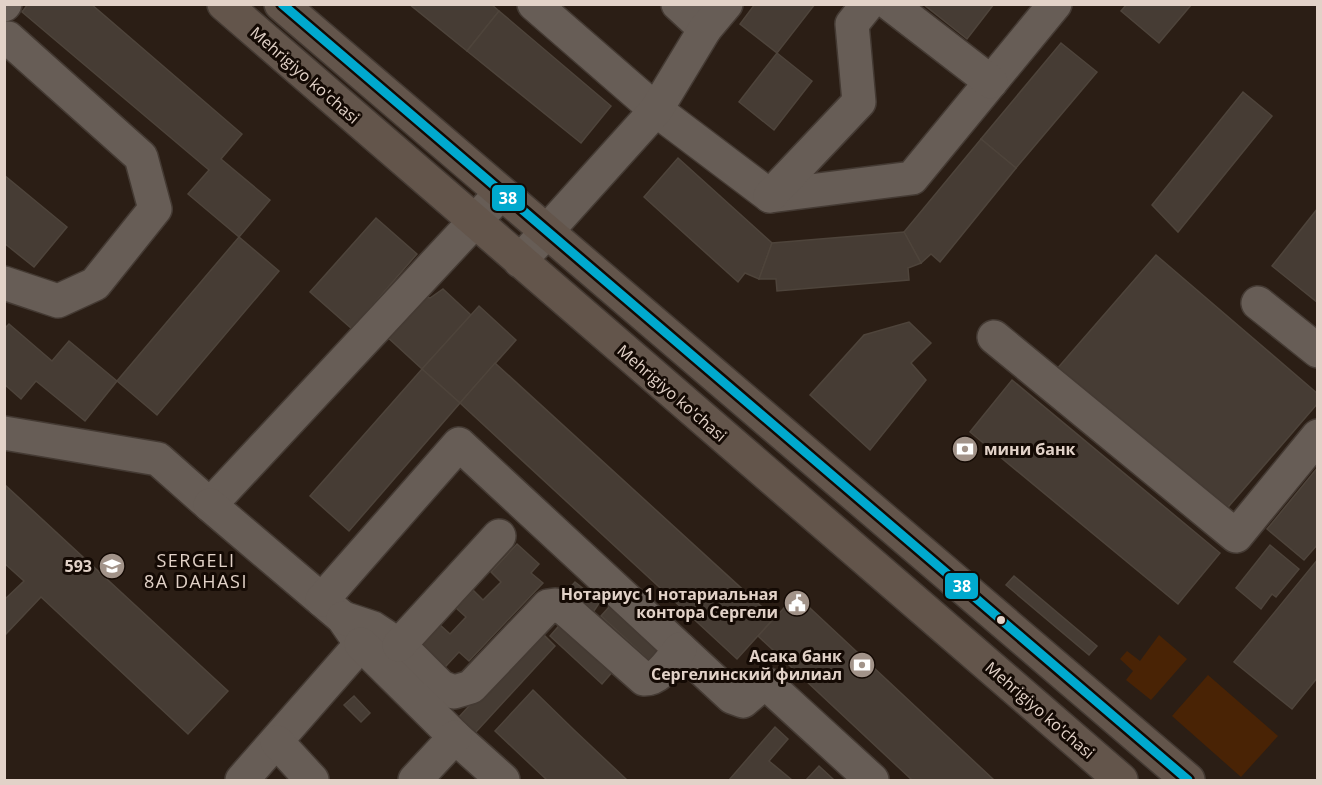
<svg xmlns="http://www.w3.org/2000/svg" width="1322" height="785" font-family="'Open Sans',sans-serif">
<rect width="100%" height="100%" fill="#2b1e15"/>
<!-- green -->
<g fill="#492305">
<path d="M1159,635L1187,659L1151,700L1126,680L1133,671L1120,659L1127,651L1140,661Z"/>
<path d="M1208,675L1278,736L1241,777L1172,716Z"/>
</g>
<!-- building -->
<g fill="#463c34" stroke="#4e443b" stroke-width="1.5">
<path d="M28,4H91L242,134L221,159L270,200L239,237L188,194L209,170L22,12Z"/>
<path d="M409,4H491L499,11L467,51Z"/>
<path d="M755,4H815L777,53L740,24Z"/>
<path d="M923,4H994L967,39Z"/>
<path d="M1127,4H1192L1159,43L1121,11Z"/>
<path d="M499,11L611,106L581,143L467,51Z"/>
<path d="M1061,43L1097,72L1016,168L981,139Z"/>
<path d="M777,53L812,81L774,130L739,102Z"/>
<path d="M1243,92L1272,116L1178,232L1152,205Z"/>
<path d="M981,139L1016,168L940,262L931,254L921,263L904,232Z"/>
<path d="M678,158L772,243L759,279L745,273L738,282L644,197Z"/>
<path d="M4,175L67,227L34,267L4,243Z"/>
<path d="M1318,208V303L1272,266Z"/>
<path d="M376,218L417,254L352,329L310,292Z"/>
<path d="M904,232L921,263L908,268L909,280L777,291L776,279H759L772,243Z"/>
<path d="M239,237L279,271L157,415L117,381Z"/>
<path d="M1156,255L1318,394V403L1223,513L1056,370Z"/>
<path d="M443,289L471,315L422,369L385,335L421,295L430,298Z"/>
<path d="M479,306L516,340L460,403L422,369Z"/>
<path d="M909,322L931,343L911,363L926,380L870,450L810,395L864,335Z"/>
<path d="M9,324L52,361L69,341L117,381L85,421L36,381L21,399L4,384V329Z"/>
<path d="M495,363L774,618L737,659L460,403Z"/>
<path d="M422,369L460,403L349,531L310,496Z"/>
<path d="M1012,380L1220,553L1178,604L970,432Z"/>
<path d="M1318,467V544L1304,560L1267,529Z"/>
<path d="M4,484L228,691L188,734L41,597L4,636V600L24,581L4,563Z"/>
<path d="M517,544L539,564L531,573L543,583L469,661L459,652L435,678L410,654L439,624L450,634L466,617L456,608L473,590L483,600L501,582L491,572Z"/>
<path d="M1270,545L1299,569L1276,597L1272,594L1261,609L1236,588Z"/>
<path d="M1318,559V677L1292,709L1234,662Z"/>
<path d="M1014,576L1097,646L1089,655L1006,585Z"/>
<path d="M575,582L600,602L594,611L568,590Z"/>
<path d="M796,595L994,780H912L758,636Z"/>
<path d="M617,598L668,645L652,663L601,616Z"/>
<path d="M563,621L615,669L602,684L550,636Z"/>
<path d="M539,630L555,646L475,733L458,718Z"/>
<path d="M533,690L573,729L627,780H547L495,731Z"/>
<path d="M354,696L370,713L361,722L344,705Z"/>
<path d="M775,727L788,739L769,761L792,780H729Z"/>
<path d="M819,766L833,779L832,780H806Z"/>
</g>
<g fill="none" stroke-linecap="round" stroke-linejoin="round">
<defs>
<g id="minor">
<path d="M534,4L656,110L770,196L912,178L1055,4"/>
<path d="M678,4L705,29"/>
<path d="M890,4L991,82"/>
<path d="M4,5L5,4"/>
<path d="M4,38H8L141,157L155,209L95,284L58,301L4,283"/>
<path d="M770,196L859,102L852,24L868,4"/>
<path d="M520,261L656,110L705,29L726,4"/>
<path d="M1258,303L1318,351"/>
<path d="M994,337L1236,536L1318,436"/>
<path d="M4,433L158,459L210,505L501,193"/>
<path d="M210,505L343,618L361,644L242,780"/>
<path d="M322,600L459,444L732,697L743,701L757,689L768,685L872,780"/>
<path d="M343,618L373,628L399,645L441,687L454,692L471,687L548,606L555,605L565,609L644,679C659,680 671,660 680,649"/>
<path d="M361,644L455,737L503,780"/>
<path d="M399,645L499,536"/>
<path d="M277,742L312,780"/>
<path d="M415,780L455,737"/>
</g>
<g id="major">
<path d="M224,4L1121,780"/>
<path d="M281,4L1188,780"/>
</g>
</defs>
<!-- minor casing -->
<use href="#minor" stroke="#443a33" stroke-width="36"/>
<!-- major casing -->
<use href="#major" stroke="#443a33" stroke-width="36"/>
<!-- minor -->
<use href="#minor" stroke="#675d56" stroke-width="33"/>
<!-- major -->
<use href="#major" stroke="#63554b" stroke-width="33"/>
<defs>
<path id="bus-1" d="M282,4L1188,780"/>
</defs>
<!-- bus-1 casing -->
<use href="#bus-1" stroke="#140a04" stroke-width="14"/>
<!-- bus-1 -->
<use href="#bus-1" stroke="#00a9ce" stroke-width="9"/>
</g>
<!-- icons -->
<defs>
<symbol id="bank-disc" viewBox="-11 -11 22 22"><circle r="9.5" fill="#a29389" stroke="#140a04"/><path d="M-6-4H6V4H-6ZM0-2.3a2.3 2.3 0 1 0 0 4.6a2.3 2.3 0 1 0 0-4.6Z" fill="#fff"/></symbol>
<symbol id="school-disc" viewBox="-11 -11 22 22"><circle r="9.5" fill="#a29389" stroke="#140a04"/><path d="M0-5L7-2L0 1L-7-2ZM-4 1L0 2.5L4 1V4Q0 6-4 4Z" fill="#fff"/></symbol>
<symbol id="civic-disc" viewBox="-11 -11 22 22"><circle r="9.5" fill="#a29389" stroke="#140a04"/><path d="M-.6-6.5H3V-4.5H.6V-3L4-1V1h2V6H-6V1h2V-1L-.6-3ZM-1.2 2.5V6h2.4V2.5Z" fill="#fff"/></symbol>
</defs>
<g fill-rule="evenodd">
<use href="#bank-disc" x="950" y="434" width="30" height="30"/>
<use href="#school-disc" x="97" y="551" width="30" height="30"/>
<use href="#civic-disc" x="782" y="588" width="30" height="30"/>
<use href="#bank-disc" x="847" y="650" width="30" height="30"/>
</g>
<!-- markers -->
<circle fill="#e2d2c8" stroke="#140a04" stroke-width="2" cx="1001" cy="620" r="5"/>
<g text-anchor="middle" stroke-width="6" stroke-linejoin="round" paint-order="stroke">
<!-- street labels -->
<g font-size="16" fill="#e2d2c8" stroke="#140a04">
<text transform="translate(305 75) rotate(41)" y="6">Mehrigiyo ko'chasi</text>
<text transform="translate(672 393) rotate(41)" y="6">Mehrigiyo ko'chasi</text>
<text transform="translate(1040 710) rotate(41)" y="6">Mehrigiyo ko'chasi</text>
</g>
<!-- poi labels -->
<g font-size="16" font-weight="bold" fill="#e2d2c8" stroke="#140a04" text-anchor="end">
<text x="984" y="455" text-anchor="start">мини банк</text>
<text x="92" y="572">593</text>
<text x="778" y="600">Нотариус 1 нотариальная<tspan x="778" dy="18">контора Сергели</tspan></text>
<text x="842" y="662">Асака банк<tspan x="842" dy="18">Сергелинский филиал</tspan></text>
</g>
<!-- neighbourhood labels -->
<g font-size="18" letter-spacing="1.5" fill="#e2d2c8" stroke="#140a04">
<text x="196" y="567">SERGELI<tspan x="196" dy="21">8A DAHASI</tspan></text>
</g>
</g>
<g stroke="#140a04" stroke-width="2">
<rect x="491" y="184" width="35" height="28" rx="6" fill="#00a9ce"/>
<rect x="944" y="572" width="35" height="28" rx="6" fill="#00a9ce"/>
</g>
<g font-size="16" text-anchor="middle" font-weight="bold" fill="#fff">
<text x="508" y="204">38</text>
<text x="962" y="592">38</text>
</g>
<!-- border -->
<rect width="1322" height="785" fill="none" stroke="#e2d2c8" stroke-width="12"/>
</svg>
